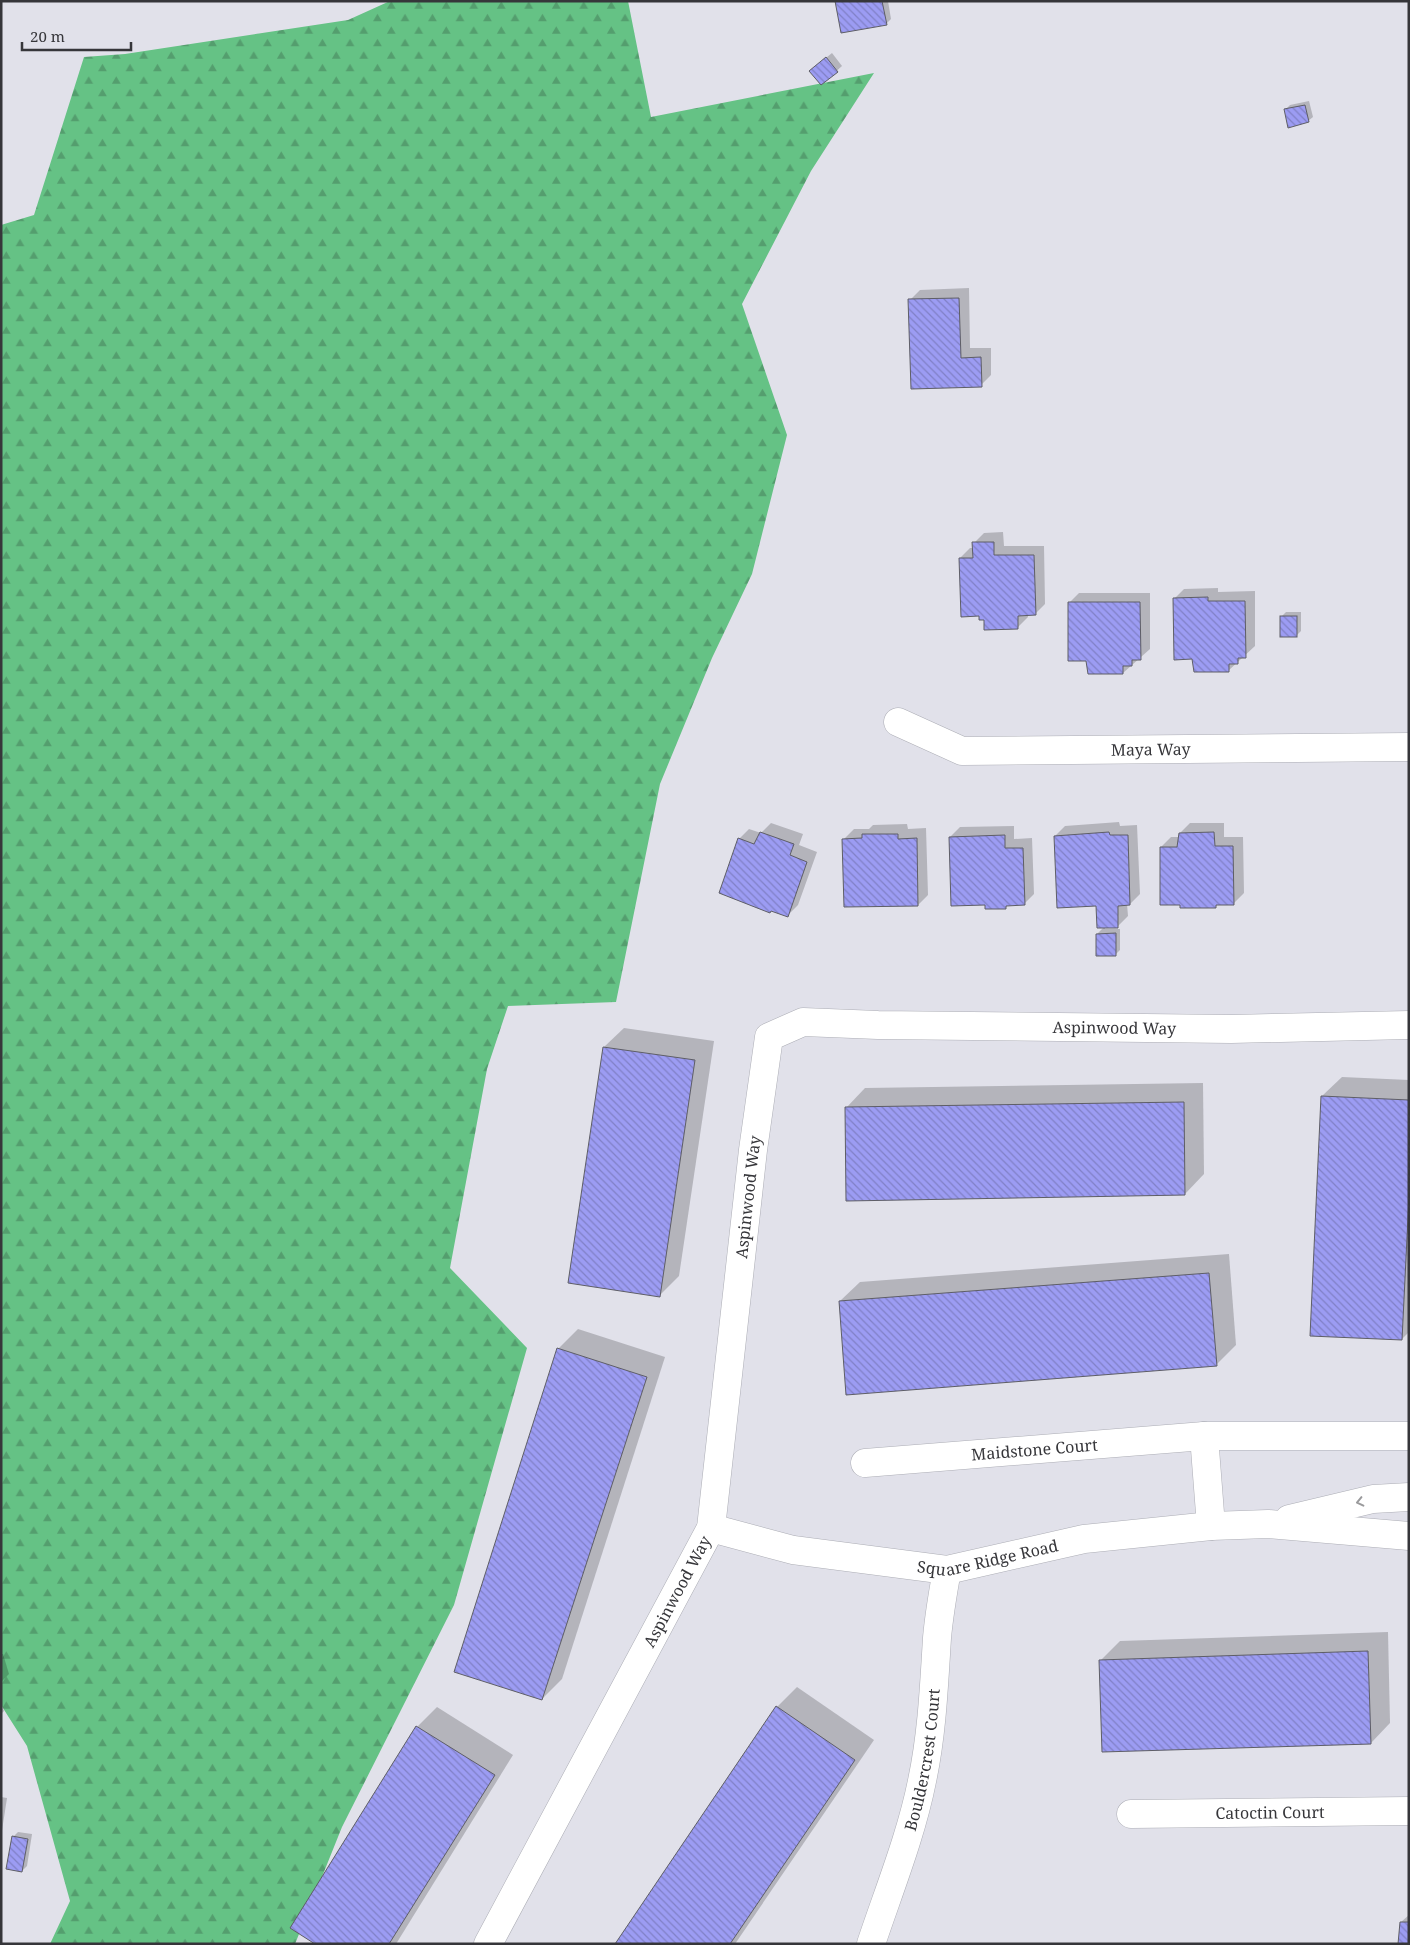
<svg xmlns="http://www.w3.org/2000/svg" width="1410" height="1945" font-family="'Noto Serif',serif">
<defs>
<pattern id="forest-firs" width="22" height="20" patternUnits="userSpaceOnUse" patternTransform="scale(1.25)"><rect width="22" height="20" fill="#65c285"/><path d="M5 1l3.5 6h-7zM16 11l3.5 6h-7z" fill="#549e6e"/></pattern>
<pattern id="building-back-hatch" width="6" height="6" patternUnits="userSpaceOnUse" patternTransform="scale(1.25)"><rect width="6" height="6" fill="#9c9cf3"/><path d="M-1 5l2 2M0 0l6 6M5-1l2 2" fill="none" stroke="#8080c6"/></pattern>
</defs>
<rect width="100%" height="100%" fill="#e1e1ea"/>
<!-- forest -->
<path fill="url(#forest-firs)" d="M390,1H628L651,117L874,73L811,171L742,304L787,435L752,574L712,658L660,784L616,1002L508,1006L487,1069L450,1268L527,1348L454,1605L342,1827L295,1944H50L70,1901L27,1746L1,1705V225L34,215L84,57L125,54L348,20Z"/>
<!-- shadow -->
<g fill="#0003">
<path d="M836,1H888L891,19L886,24Z"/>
<path d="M832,53L842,66L822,84L816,66Z"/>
<path d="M1309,101L1313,117L1308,121L1285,110L1290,105Z"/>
<path d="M969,288L970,348H991V375L981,385L910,300L920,290Z"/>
<path d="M1003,532L1004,546H1044L1045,604L1035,614H1028V617L1018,627L985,619L960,558L970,548H974V543L984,533Z"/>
<path d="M1218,588V592L1255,591V646L1228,671L1193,658L1174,599L1184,589Z"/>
<path d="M1079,593H1150V649L1123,673L1087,660L1069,603Z"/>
<path d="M1286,612H1301V631L1296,636L1281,617Z"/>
<path d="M1119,822L1120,826L1137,825L1140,894L1130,904H1127L1128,916L1118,926L1105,927V929H1120V950L1116,954L1097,934L1104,927L1097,905L1055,836L1065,826Z"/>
<path d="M771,823L803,834L799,845L817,852L798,905L788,915L772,910L739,839L749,829L761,833Z"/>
<path d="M1190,823H1224V837H1243L1244,893L1234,903H1219L1216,906L1161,847L1171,837H1179L1180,833Z"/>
<path d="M907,824L908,829L926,828L928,895L918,905L844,839L854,829H869L873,825Z"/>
<path d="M1014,826V839L1032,838L1034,894L1024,904H1009L1005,908L987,904L950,837L960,827Z"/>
<path d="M624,1028L714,1041L679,1276L659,1296L604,1047Z"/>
<path d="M1342,1077L1409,1080V1332L1402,1339L1322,1096Z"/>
<path d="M1203,1083L1204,1174L1185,1194L846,1108L865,1088Z"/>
<path d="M1229,1254L1236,1345L1216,1365L840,1301L860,1282Z"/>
<path d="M578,1329L665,1357L562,1679L542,1699L558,1349Z"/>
<path d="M1388,1632L1390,1723L1371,1743L1101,1660L1120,1641Z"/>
<path d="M1,1654H3L9,1674L1,1682Z"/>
<path d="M797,1687L874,1740L735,1944H616L777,1707Z"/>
<path d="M1,1704L4,1711L1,1714Z"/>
<path d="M437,1707L513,1755L396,1944H317L292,1928L417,1727Z"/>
<path d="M1,1797L7,1798L1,1837Z"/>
<path d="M18,1832L32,1834L27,1866L22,1871L13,1837Z"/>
<path d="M1409,1915V1944L1401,1922Z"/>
</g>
<!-- building -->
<g fill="url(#building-back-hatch)" stroke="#5e5e66">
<path d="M835,1H882L887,25L841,33Z"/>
<path d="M826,57L838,72L821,85L809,71Z"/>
<path d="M1305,105L1309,122L1288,128L1284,109Z"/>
<path d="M959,298L961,358L981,357L982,387L911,389L908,299Z"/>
<path d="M972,542H994V555H1034L1036,615L1018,616V629L984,630V620H979V616L961,617L959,558H973Z"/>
<path d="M1208,597V601H1245L1246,658H1238V664H1229V672H1194L1192,659L1174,660L1173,598Z"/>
<path d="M1068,602H1140L1141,660H1132V666H1123V674H1088L1086,661H1068Z"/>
<rect x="1280" y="616" width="17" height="21"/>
<path d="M760,832L794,844L790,855L807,862L788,917L771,911L770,913L719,893L738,838L754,844Z"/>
<path d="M1109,832L1110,835H1128L1130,905L1118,906V928H1097L1096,906L1057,908L1054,836Z"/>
<path d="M1214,832L1215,846H1233L1234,905H1216V908H1180V905H1160V847H1177L1179,833Z"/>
<path d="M862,834H898V839L917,838L918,906L844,907L842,839L862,838Z"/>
<path d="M1005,835V848H1023L1025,905L1006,906V909H985V905L951,906L949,837Z"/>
<path d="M1116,933V956H1096V934Z"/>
<path d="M603,1047L695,1060L660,1297L568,1283Z"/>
<path d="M1321,1096L1409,1100V1197L1402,1340L1310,1336Z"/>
<path d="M1184,1102L1185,1195L846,1201L845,1107Z"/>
<path d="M1209,1273L1217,1366L846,1395L839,1301Z"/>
<path d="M557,1348L647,1377L542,1700L454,1672Z"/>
<path d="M1368,1651L1371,1744L1102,1752L1099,1660Z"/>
<path d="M776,1706L855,1760L730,1944H615Z"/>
<path d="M416,1726L495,1775L389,1944H315L290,1928Z"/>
<path d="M12,1836L28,1839L22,1872L6,1869Z"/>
<path d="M1400,1922H1409V1944H1398Z"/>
</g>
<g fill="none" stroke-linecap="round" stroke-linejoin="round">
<defs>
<g id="street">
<path id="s1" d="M898,722L962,751L1409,747"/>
<path d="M1204,1436L1211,1526"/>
<path id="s2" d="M865,1463L1204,1436H1409"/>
<path d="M1289,1519L1373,1499L1409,1497"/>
<path id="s3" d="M711,1528L793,1550L947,1570L1084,1539L1211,1526L1268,1524L1409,1536"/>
<path id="s4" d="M1131,1814L1409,1811"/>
<path id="s5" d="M488,1944L711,1528L753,1150L769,1037L803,1022L878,1025L1231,1029L1409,1025"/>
<path id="s6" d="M871,1944C889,1890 911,1836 922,1781C932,1734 934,1686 937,1638C939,1615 943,1592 947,1570"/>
</g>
</defs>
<!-- street casing -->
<use href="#street" stroke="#acadb5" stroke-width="29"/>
<!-- street -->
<use href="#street" stroke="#fff" stroke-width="28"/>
</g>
<!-- one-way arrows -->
<defs><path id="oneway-chevron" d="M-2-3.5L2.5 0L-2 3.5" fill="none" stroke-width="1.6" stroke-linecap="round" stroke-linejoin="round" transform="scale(1.25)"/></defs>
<use stroke="#9a9a9c" href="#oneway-chevron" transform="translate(1360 1502) rotate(167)"/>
<g text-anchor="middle" stroke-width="4" stroke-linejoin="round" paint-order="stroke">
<!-- street labels -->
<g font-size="16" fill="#36363a" stroke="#e1e1ea">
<text dy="6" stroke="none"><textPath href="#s1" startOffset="259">Maya Way</textPath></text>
<text dy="6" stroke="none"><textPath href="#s5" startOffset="1315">Aspinwood Way</textPath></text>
<text dy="6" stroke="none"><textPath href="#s5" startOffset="805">Aspinwood Way</textPath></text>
<text dy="6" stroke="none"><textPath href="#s2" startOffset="170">Maidstone Court</textPath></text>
<text dy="6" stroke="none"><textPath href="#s3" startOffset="282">Square Ridge Road</textPath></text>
<text dy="6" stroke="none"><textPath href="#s5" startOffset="400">Aspinwood Way</textPath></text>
<text dy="6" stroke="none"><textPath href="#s6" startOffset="192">Bouldercrest Court</textPath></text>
<text dy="6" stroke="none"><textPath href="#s4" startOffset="139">Catoctin Court</textPath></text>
</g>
</g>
<!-- border -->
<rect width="1410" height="1945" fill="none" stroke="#36363a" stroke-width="5"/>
<!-- scale -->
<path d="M22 42v8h109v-8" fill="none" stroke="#36363a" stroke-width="2.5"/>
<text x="30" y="42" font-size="15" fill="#36363a" stroke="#e1e1ea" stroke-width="4" paint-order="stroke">20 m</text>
</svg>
